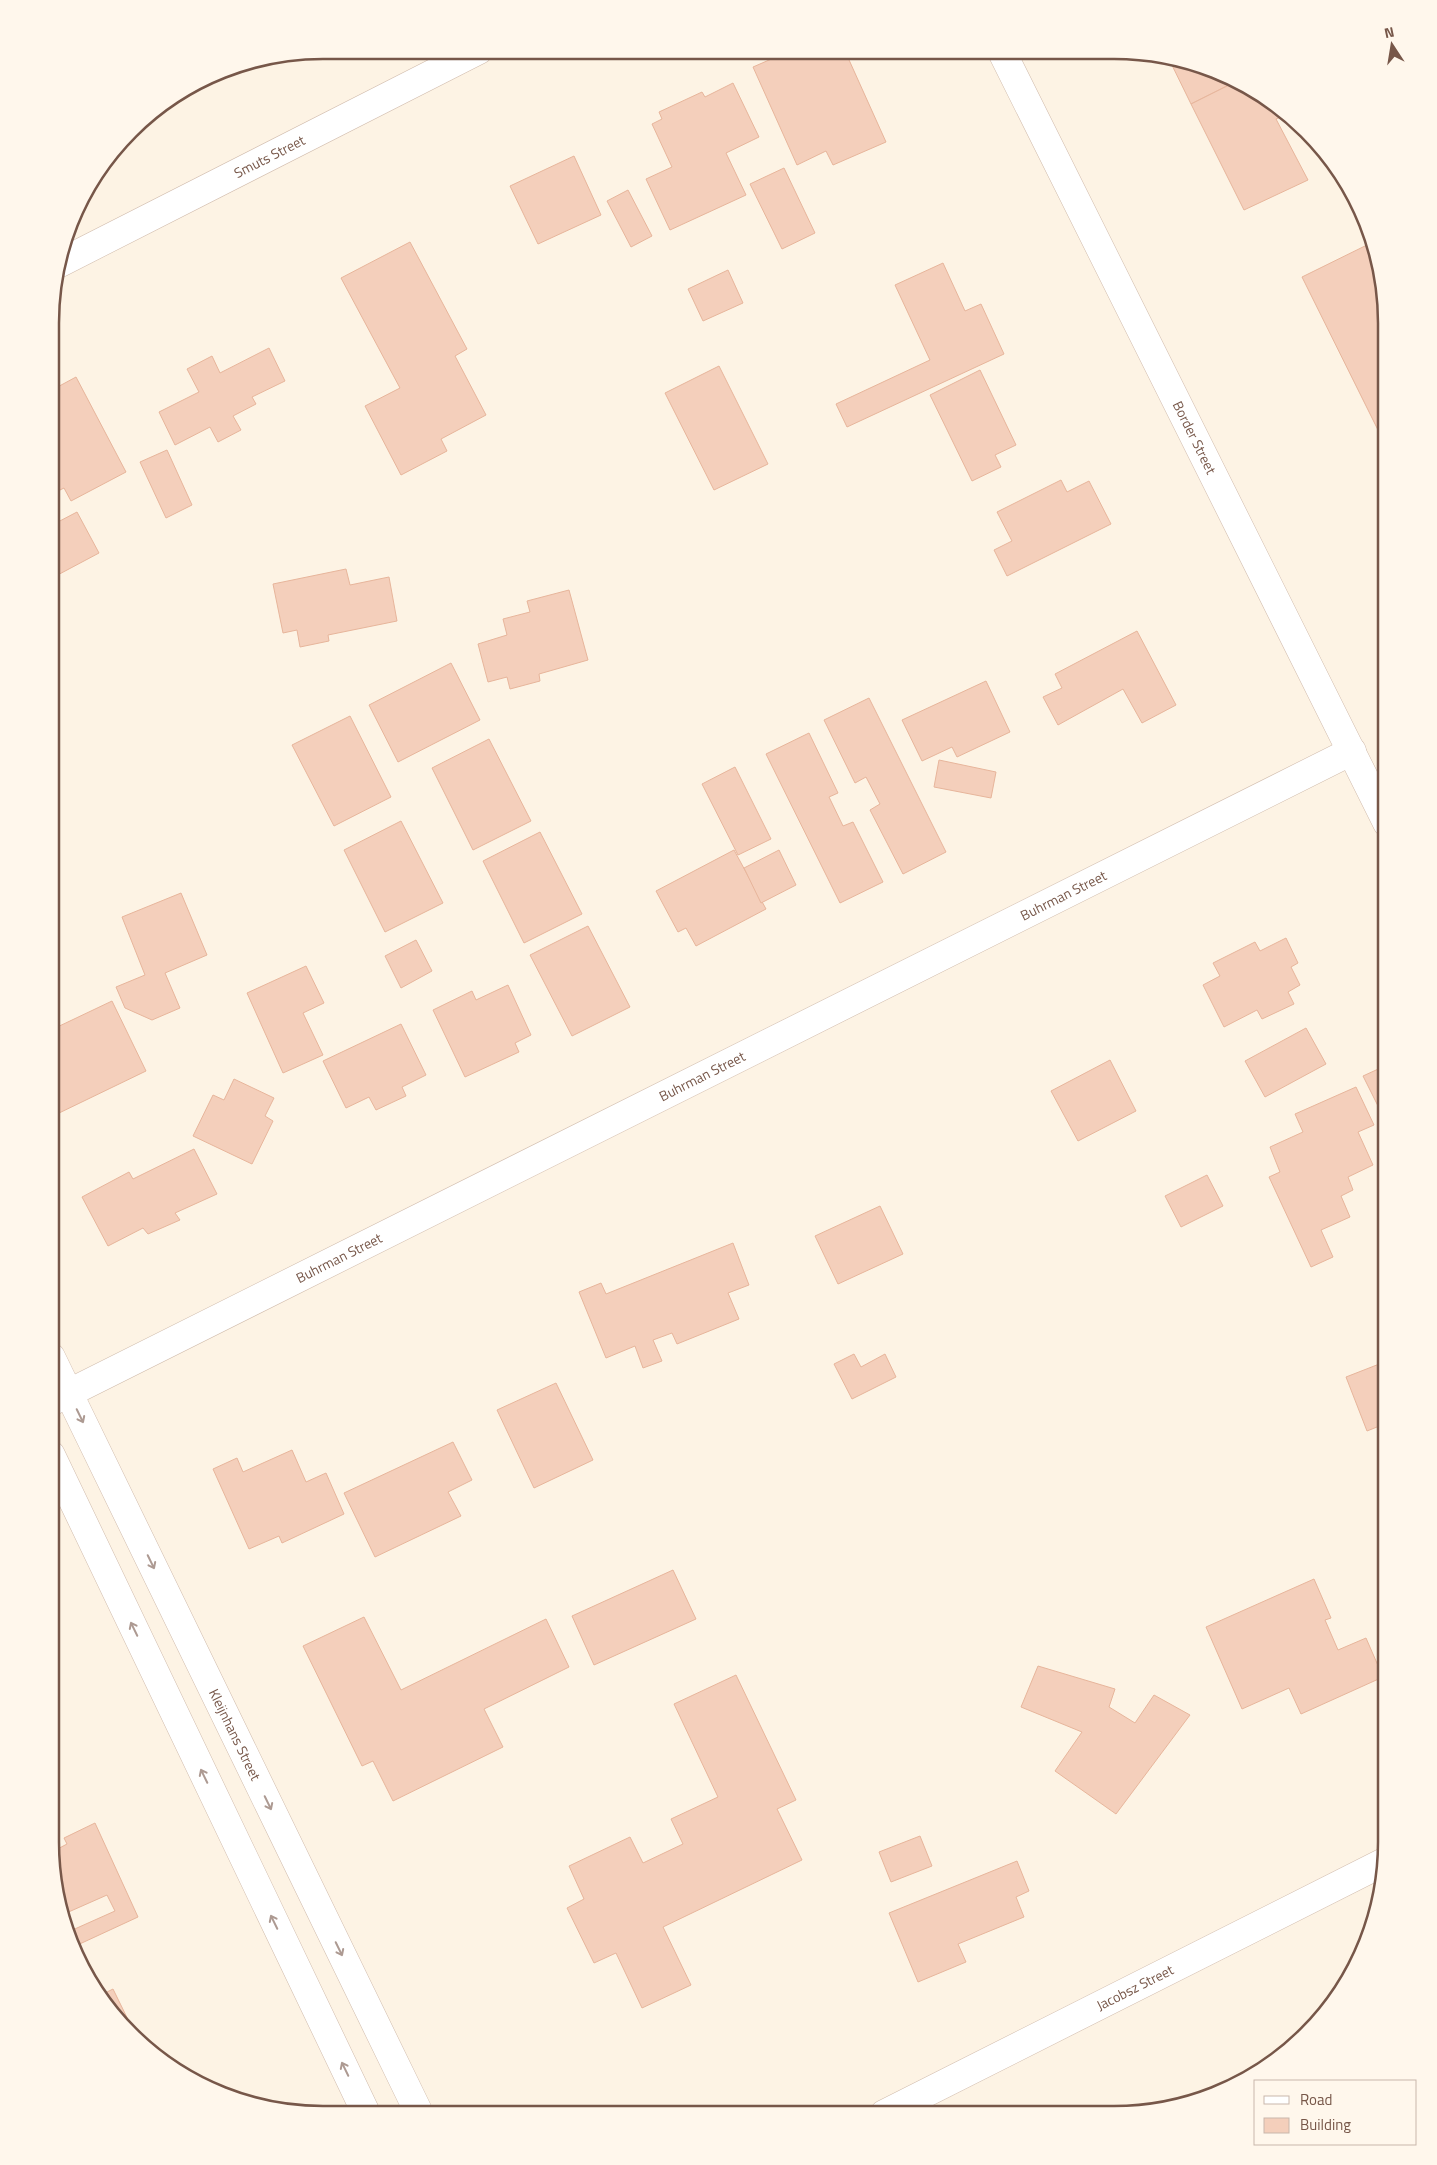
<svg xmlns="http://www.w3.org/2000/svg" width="1437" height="2165" font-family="'Titillium Web',sans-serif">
<rect width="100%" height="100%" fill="#fdf3e4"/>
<!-- building -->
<g fill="#f4cfbb" stroke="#e7b59b">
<path d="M773,51H845L886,142L833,165L826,151L797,165L753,67L776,57Z"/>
<path d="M1168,57L1219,71L1237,81L1191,104Z"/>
<path d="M1237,81L1281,107L1288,114L1276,119L1308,180L1244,210L1191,104Z"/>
<path d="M733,83L759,137L726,153L746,195L670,230L646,179L672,167L652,124L662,119L659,112L702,92L705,97Z"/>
<path d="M574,156L601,215L538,244L510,186Z"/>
<path d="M784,168L815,233L782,249L750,184Z"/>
<path d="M628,190L652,236L631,247L607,201Z"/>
<path d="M410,242L467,349L455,356L486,415L441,439L447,451L401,475L365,406L400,388L341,278Z"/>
<path d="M1371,243L1387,323V426L1378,430L1302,277Z"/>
<path d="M943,263L965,311L981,304L1004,354L847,427L836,404L930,360L895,285Z"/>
<path d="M728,270L743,303L703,321L688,289Z"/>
<path d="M269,348L285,381L252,397L256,404L233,416L241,430L218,442L210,427L175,445L159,412L199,392L187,369L212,356L220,373Z"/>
<path d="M719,366L768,464L714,490L665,393Z"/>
<path d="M980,370L1016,445L995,455L1001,467L972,481L930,395Z"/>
<path d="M76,377L126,472L71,501L64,488L52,494V390Z"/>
<path d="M167,450L192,505L166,518L140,462Z"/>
<path d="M1061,480L1067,492L1089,481L1111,524L1007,576L994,550L1012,541L997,512Z"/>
<path d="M77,512L99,553L52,578V516L56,523Z"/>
<path d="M346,569L350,585L389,577L397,621L328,635L329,641L300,647L297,630L283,633L273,584Z"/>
<path d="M569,590L588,660L539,674L540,681L510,689L507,677L488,682L478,644L507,635L503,619L530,612L527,601Z"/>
<path d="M1137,631L1176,705L1142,723L1123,689L1058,725L1043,697L1062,688L1055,674Z"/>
<path d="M451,663L480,720L398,762L369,705Z"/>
<path d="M986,681L1010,732L957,757L952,747L922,761L902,720Z"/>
<path d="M869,698L946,852L903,874L870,810L880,804L866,777L855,783L824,720Z"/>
<path d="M350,716L391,797L334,826L292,745Z"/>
<path d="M809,733L838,793L829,797L843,826L853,822L883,882L840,903L766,754Z"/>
<path d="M489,739L531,821L473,850L432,768Z"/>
<path d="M939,760L996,772L991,798L934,787Z"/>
<path d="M735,767L771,839L738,855L702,784Z"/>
<path d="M401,821L443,903L385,932L344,850Z"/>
<path d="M540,832L582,914L524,943L483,861Z"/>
<path d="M734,850L766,909L696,946L686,928L678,932L656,891Z"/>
<path d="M779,850L796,885L761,903L744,868Z"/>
<path d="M181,893L207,955L165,973L180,1008L152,1020L125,1008L116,987L145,975L122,917Z"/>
<path d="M588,926L630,1007L572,1036L530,955Z"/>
<path d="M1286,938L1298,963L1291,967L1300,985L1288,992L1294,1004L1262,1019L1257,1010L1224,1027L1203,985L1220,976L1213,963L1255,942L1260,951Z"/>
<path d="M416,940L432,971L401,988L385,956Z"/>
<path d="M306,966L324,1003L303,1013L323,1055L283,1073L247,993Z"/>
<path d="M508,985L531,1035L515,1043L519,1052L465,1077L433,1010L472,991L476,1000Z"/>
<path d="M112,1001L146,1071L57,1114L51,1102V1030Z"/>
<path d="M401,1024L426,1075L402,1087L406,1096L376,1110L369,1097L346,1108L323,1061Z"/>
<path d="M1306,1028L1326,1064L1265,1097L1245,1061Z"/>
<path d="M1110,1060L1136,1111L1078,1141L1051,1091Z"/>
<path d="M1387,1065V1124L1363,1076Z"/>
<path d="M234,1079L274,1098L265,1116L273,1121L252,1164L193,1136L213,1095L224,1100Z"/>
<path d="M1356,1087L1374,1125L1358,1132L1373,1165L1348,1177L1353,1190L1341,1196L1350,1217L1321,1230L1333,1257L1311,1267L1269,1177L1280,1172L1270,1147L1303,1132L1295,1114Z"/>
<path d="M194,1149L217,1194L175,1213L180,1220L148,1234L143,1228L108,1246L82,1197L129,1172L133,1179Z"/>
<path d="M1207,1175L1223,1206L1181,1227L1165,1196Z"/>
<path d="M880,1206L903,1254L838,1284L815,1236Z"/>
<path d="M733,1243L749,1285L728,1293L739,1319L677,1344L672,1333L653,1340L662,1361L643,1368L635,1346L606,1358L579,1292L601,1283L606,1294Z"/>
<path d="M854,1354L861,1367L885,1354L896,1377L852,1399L834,1364Z"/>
<path d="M1387,1361V1423L1367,1431L1346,1377Z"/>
<path d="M556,1383L593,1460L534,1488L497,1410Z"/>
<path d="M453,1442L472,1480L448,1492L461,1516L375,1557L344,1493Z"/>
<path d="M292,1450L306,1482L326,1473L344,1514L282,1543L279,1536L249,1549L213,1469L237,1458L243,1472Z"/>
<path d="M1387,1564V1585L1379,1567Z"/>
<path d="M673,1570L696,1619L594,1665L572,1616Z"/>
<path d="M1314,1579L1331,1618L1325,1620L1338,1650L1366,1638L1383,1677L1301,1714L1289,1688L1242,1709L1206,1627Z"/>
<path d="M364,1617L401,1690L546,1619L569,1667L484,1709L503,1747L393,1801L373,1761L362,1766L303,1646Z"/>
<path d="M1038,1666L1115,1689L1109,1707L1135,1723L1154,1695L1190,1715L1116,1814L1055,1771L1082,1732L1021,1707Z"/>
<path d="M736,1675L796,1800L777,1809L802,1860L663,1927L691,1985L642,2008L616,1953L594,1963L567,1908L584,1899L569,1866L630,1837L643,1863L683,1844L671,1819L718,1797L674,1704Z"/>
<path d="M95,1823L138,1917L71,1948L68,1932L115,1911L107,1895L64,1914L52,1852L67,1844L64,1838Z"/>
<path d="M920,1836L932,1866L891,1882L879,1852Z"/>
<path d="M1017,1861L1029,1891L1016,1897L1024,1917L958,1944L966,1962L918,1982L889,1913Z"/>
<path d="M113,1989L138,2040L107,2009L99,1996Z"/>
</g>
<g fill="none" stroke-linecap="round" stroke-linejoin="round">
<defs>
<g id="street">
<path id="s1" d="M1002,52L1387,823"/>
<path id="s2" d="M60,263L479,50"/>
<path id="s3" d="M51,1357L419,2113"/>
<path id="s4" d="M51,1402L1352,751"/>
<path d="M51,1455L366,2113"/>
<path id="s5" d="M884,2114L1386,1861"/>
</g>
</defs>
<!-- street casing -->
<use href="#street" stroke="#d1bcad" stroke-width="29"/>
<!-- street -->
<use href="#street" stroke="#fff" stroke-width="28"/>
</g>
<!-- one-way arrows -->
<defs><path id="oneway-shaft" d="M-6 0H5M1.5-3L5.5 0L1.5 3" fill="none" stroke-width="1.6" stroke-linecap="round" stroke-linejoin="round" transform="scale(1.25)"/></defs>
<g stroke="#ad9a92">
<use href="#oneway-shaft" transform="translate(80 1416) rotate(64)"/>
<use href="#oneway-shaft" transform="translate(151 1562) rotate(64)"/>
<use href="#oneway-shaft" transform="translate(134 1629) rotate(-116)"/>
<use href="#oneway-shaft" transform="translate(204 1776) rotate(-116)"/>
<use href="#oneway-shaft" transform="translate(268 1803) rotate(64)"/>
<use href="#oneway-shaft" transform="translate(274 1922) rotate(-116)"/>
<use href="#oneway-shaft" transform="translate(339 1949) rotate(64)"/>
<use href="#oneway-shaft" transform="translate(345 2069) rotate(-116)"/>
</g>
<g text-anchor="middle" stroke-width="4" stroke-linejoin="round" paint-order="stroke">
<!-- street labels -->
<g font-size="14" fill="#775749" stroke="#fff7ec">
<text dy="5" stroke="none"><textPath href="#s2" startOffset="235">Smuts Street</textPath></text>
<text dy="5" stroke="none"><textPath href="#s1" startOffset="431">Border Street</textPath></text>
<text dy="5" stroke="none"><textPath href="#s4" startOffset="1132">Buhrman Street</textPath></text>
<text dy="5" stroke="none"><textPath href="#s4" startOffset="728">Buhrman Street</textPath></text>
<text dy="5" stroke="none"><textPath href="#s4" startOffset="322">Buhrman Street</textPath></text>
<text dy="5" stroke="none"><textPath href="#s3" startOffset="420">Kleijnhans Street</textPath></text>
<text dy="5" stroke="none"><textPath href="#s5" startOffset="281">Jacobsz Street</textPath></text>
</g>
</g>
<!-- crop -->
<path d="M0 0H1437V2165H0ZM323 59H1114A264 264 0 0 1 1378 323V1842A264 264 0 0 1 1114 2106H323A264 264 0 0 1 59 1842V323A264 264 0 0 1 323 59Z" fill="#fff7ec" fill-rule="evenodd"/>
<path fill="none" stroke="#775749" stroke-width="2.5" d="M323 59H1114A264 264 0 0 1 1378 323V1842A264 264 0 0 1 1114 2106H323A264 264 0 0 1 59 1842V323A264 264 0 0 1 323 59Z"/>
<!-- legend -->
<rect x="1254" y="2080" width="162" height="65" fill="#fff7ec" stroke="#c9b7ab"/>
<rect x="1264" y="2096" width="25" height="8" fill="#ffffff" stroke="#c9b7ab"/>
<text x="1300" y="2105" font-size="15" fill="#775749">Road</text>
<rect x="1264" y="2118" width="25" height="15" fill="#f4cfbb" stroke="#c9b7ab"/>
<text x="1300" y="2130" font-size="15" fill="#775749">Building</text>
<!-- north arrow -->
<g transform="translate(1392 45) rotate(348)" stroke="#fff7ec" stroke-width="4" paint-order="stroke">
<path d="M0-4L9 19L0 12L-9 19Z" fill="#775749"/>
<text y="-8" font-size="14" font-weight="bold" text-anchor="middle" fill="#775749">N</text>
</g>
</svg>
